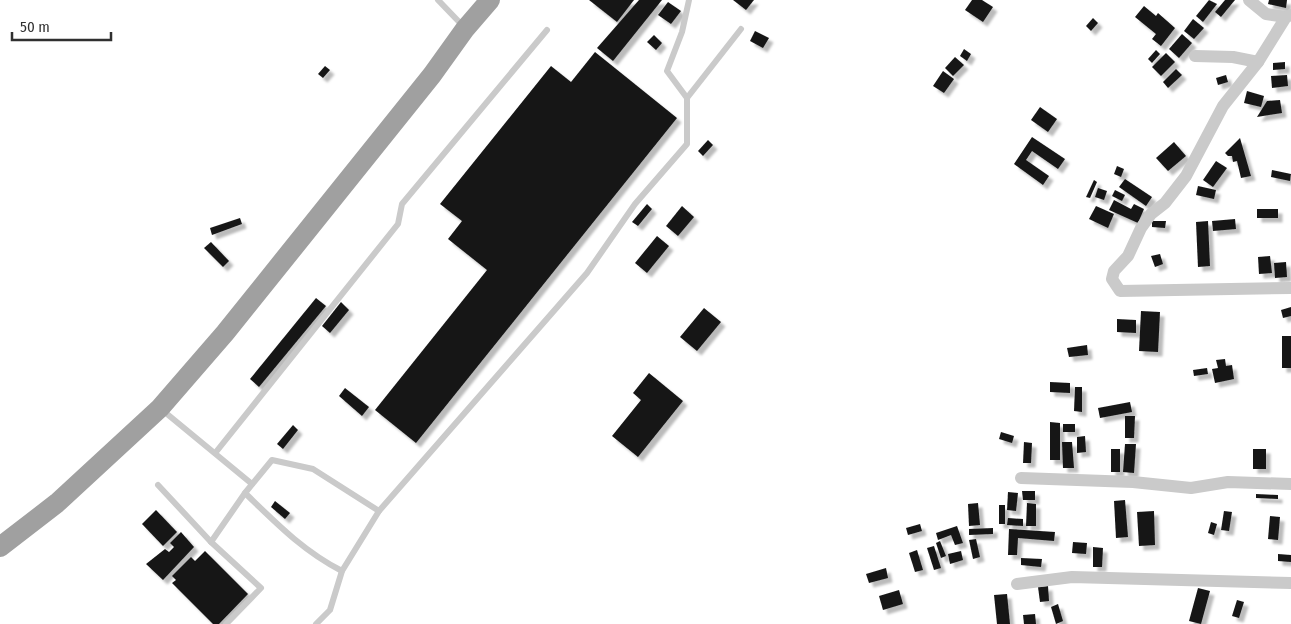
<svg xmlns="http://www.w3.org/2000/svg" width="1291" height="624" font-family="'Fira Sans Condensed',sans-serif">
<defs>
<filter id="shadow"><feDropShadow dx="4.5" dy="4.5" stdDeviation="1" flood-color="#0004"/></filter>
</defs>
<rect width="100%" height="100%" fill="#fff"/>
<!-- building -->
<g fill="#171717" filter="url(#shadow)">
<path d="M589,0H634L617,22Z"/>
<path d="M639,0H662L613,61L597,48Z"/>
<path d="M733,0H754L746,10Z"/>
<path d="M972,0H982L993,7L983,22L965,10Z"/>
<path d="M1209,0L1217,4L1203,22L1196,16Z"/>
<path d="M1225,0H1235L1221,17L1215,12Z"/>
<path d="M1269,0H1287L1286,8L1268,4Z"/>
<path d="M668,2L681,11L671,24L658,15Z"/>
<path d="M1144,6L1156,16L1158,13L1175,28L1161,46L1152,39L1156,34L1135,17Z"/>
<path d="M1093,18L1098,23L1091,31L1086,26Z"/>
<path d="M1193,19L1204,28L1194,39L1184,31Z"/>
<path d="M755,31L769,38L763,48L750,41Z"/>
<path d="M1182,34L1192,43L1179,58L1169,49Z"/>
<path d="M654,35L662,43L656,50L647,42Z"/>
<path d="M964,49L971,54L967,61L960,56Z"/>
<path d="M1156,50L1160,54L1152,63L1148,59Z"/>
<path d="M595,52L677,118L416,443L375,410L487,270L448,239L462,221L440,204L551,66L571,82Z"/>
<path d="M1166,53L1175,62L1161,76L1152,67Z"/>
<path d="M955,57L964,65L953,76L945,68Z"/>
<path d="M1285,62V69L1273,70V63Z"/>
<path d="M325,66L330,70L323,78L318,74Z"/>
<path d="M1176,69L1182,75L1168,88L1163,82Z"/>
<path d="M943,71L954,79L944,93L933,86Z"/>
<path d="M1226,75L1228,82L1218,85L1216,78Z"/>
<path d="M1287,75L1288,86L1272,88L1271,76Z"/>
<path d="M1247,91L1264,96L1261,107L1244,103Z"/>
<path d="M1280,100L1282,113L1257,117L1267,101Z"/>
<path d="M1040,107L1057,119L1048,132L1031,120Z"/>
<path d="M1032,137L1065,159L1058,169L1032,151L1026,160L1049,176L1043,185L1014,164Z"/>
<path d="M1240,138L1251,176L1241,178L1237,161L1233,162L1232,156H1228L1225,153Z"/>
<path d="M708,140L713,145L703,156L698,151Z"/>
<path d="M1174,142L1186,156L1168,171L1156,158Z"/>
<path d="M1216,161L1227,168L1213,187L1203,180Z"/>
<path d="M1117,166L1124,169L1121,177L1114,174Z"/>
<path d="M1272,170L1291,174L1290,181L1271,177Z"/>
<path d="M1125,179L1152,197L1146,206L1119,187Z"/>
<path d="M1094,180L1097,182L1090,198L1086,197Z"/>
<path d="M1198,186L1216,190L1214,199L1196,195Z"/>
<path d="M1098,188L1107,191L1104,200L1095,197Z"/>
<path d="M1115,190L1125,195L1122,201L1112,196Z"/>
<path d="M1114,200L1131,209L1134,204L1144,209L1138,223L1109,210Z"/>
<path d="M647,204L652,209L638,226L632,222Z"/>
<path d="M682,206L694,217L678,236L666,226Z"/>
<path d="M1096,206L1114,214L1108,228L1089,219Z"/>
<rect x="1257" y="209" width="21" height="9"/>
<path d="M240,218L242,224L212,235L210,228Z"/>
<path d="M1235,219L1236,229L1213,231L1212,221Z"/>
<path d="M1152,221H1166L1165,228L1152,227Z"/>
<path d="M1208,221L1210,266L1198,267L1196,222Z"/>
<path d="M657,236L669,246L647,273L635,263Z"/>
<path d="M211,242L229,261L223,267L204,248Z"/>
<path d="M1160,254L1163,264L1155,267L1151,256Z"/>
<path d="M1270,256L1272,273L1259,274L1258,257Z"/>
<path d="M1286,262L1287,277L1275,278L1274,263Z"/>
<path d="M316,298L326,306L259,387L250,379Z"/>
<path d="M341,302L349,310L330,333L322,326Z"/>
<path d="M1291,307V316L1283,318L1281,310Z"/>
<path d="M704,308L721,322L697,351L680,337Z"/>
<path d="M1141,311L1160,312L1158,352L1139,351Z"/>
<path d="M1117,319L1136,320V333L1117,332Z"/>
<rect x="1282" y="336" width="9" height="32"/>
<path d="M1087,345L1088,355L1069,357L1067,348Z"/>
<path d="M1225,359L1226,366L1232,365L1234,379L1215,383L1212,369L1218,368L1216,360Z"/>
<path d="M1207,368L1208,374L1194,376L1193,370Z"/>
<path d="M649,373L683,401L638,457L612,436L641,400L633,393Z"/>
<path d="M1050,382L1070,383V393L1050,392Z"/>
<path d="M1075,387H1082V412L1074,411Z"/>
<path d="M345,388L369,407L362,416L339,396Z"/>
<path d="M1130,402L1132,412L1100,418L1098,408Z"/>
<path d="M1125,416H1135L1134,438H1125Z"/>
<path d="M1050,422L1060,423V460H1050Z"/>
<rect x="1063" y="424" width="12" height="8"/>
<path d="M293,425L298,430L283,449L277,444Z"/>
<path d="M1001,432L1014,436L1012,443L999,439Z"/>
<path d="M1085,436L1086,452L1077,453V437Z"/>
<path d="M1024,442L1032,443L1031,463H1023Z"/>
<path d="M1062,442H1072L1074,468H1063Z"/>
<path d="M1125,444H1136L1134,473L1123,472Z"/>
<rect x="1111" y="449" width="9" height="23"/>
<rect x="1253" y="449" width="13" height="20"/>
<path d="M1022,491H1035V500H1023Z"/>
<path d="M1008,492L1018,493L1016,511L1007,510Z"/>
<path d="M1256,494L1278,495V499L1256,498Z"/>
<path d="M1125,500L1128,537L1116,538L1114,501Z"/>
<path d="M275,501L290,513L285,519L271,507Z"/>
<path d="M978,503L980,525L969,526L968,504Z"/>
<path d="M1027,503L1036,504V526H1026Z"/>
<rect x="999" y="505" width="6" height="19"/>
<path d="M156,510L177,532L163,546L142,524Z"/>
<path d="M1154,511L1155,545L1139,546L1137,512Z"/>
<path d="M1224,511L1232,512L1229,531L1221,530Z"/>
<path d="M1270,516L1280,517L1278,540L1268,539Z"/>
<path d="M1008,518L1023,519V526L1007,525Z"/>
<path d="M1211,522L1217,524L1214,535L1208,533Z"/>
<path d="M920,524L922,531L908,535L906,528Z"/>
<path d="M957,526L963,543L955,545L951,535L938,540L936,533Z"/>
<path d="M993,528V534L969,535V529Z"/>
<path d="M1009,529L1055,532L1054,541L1018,538L1017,555H1008Z"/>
<path d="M181,532L194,547L163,580L146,564L165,549L169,552L174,547L170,543Z"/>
<path d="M976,539L980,557L973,559L969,540Z"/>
<path d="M940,541L946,556L941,558L936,543Z"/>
<path d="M1073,542L1087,543L1086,554L1072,553Z"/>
<path d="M934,546L941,568L934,570L927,548Z"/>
<path d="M1093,547L1103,548L1102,567H1093Z"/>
<path d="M917,550L923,570L915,572L909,553Z"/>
<path d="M205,551L248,594L219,624H213L172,583L176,580L172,576L191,557L195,561Z"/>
<path d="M961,551L963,560L950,564L948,554Z"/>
<path d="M1278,554L1291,555V562L1278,561Z"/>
<path d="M1021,558L1042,559L1041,567L1021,565Z"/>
<path d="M886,568L888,578L869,583L866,574Z"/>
<path d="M1048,586L1049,601L1040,602L1038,587Z"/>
<path d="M1198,588L1210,591L1201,624L1189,621Z"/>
<path d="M899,590L903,604L883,610L879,596Z"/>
<path d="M1007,594L1010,624H997L994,595Z"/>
<path d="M1237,600L1244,602L1239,618L1232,616Z"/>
<path d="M1058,604L1063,621L1056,624L1051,607Z"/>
<path d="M1035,614L1036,624H1024L1023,615Z"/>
</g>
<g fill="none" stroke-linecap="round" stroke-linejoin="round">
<!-- service -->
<g stroke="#cacaca" stroke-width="6">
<path d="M438,0L463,26"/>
<path d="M689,0L682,32L667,71L687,98L741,29"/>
<path d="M161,409L252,484"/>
<path d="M216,452L398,224L402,204L547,30"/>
<path d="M158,485L211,542L261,588L226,624"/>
<path d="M245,493C276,523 303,551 342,571"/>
<path d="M211,542L245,493L272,460L313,469L379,511"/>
<path d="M316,624L330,610L342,571L379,511L587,273L635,204L687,144V98"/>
</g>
<!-- minor -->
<g stroke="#cacaca" stroke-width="12">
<path d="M1249,0L1266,14L1286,17"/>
<path d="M1195,56L1233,57L1258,62L1286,17L1291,15"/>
<path d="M1258,62L1223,106L1186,176L1165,203L1151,214L1141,228L1128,256L1114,271L1112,279L1120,291L1291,288"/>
<path d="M1021,478L1133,482L1191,488L1228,482L1291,484"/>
<path d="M1017,584L1072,577L1291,583"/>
</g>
<!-- trunk -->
<path stroke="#a0a0a0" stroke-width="20" d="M0,547L57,503L160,408L225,333L432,75L465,29L490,0"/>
</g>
<!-- scale -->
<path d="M12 32v8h99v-8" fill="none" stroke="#303030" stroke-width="2.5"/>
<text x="20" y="32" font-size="15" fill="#303030" stroke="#ffffff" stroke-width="4" paint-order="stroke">50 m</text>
</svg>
